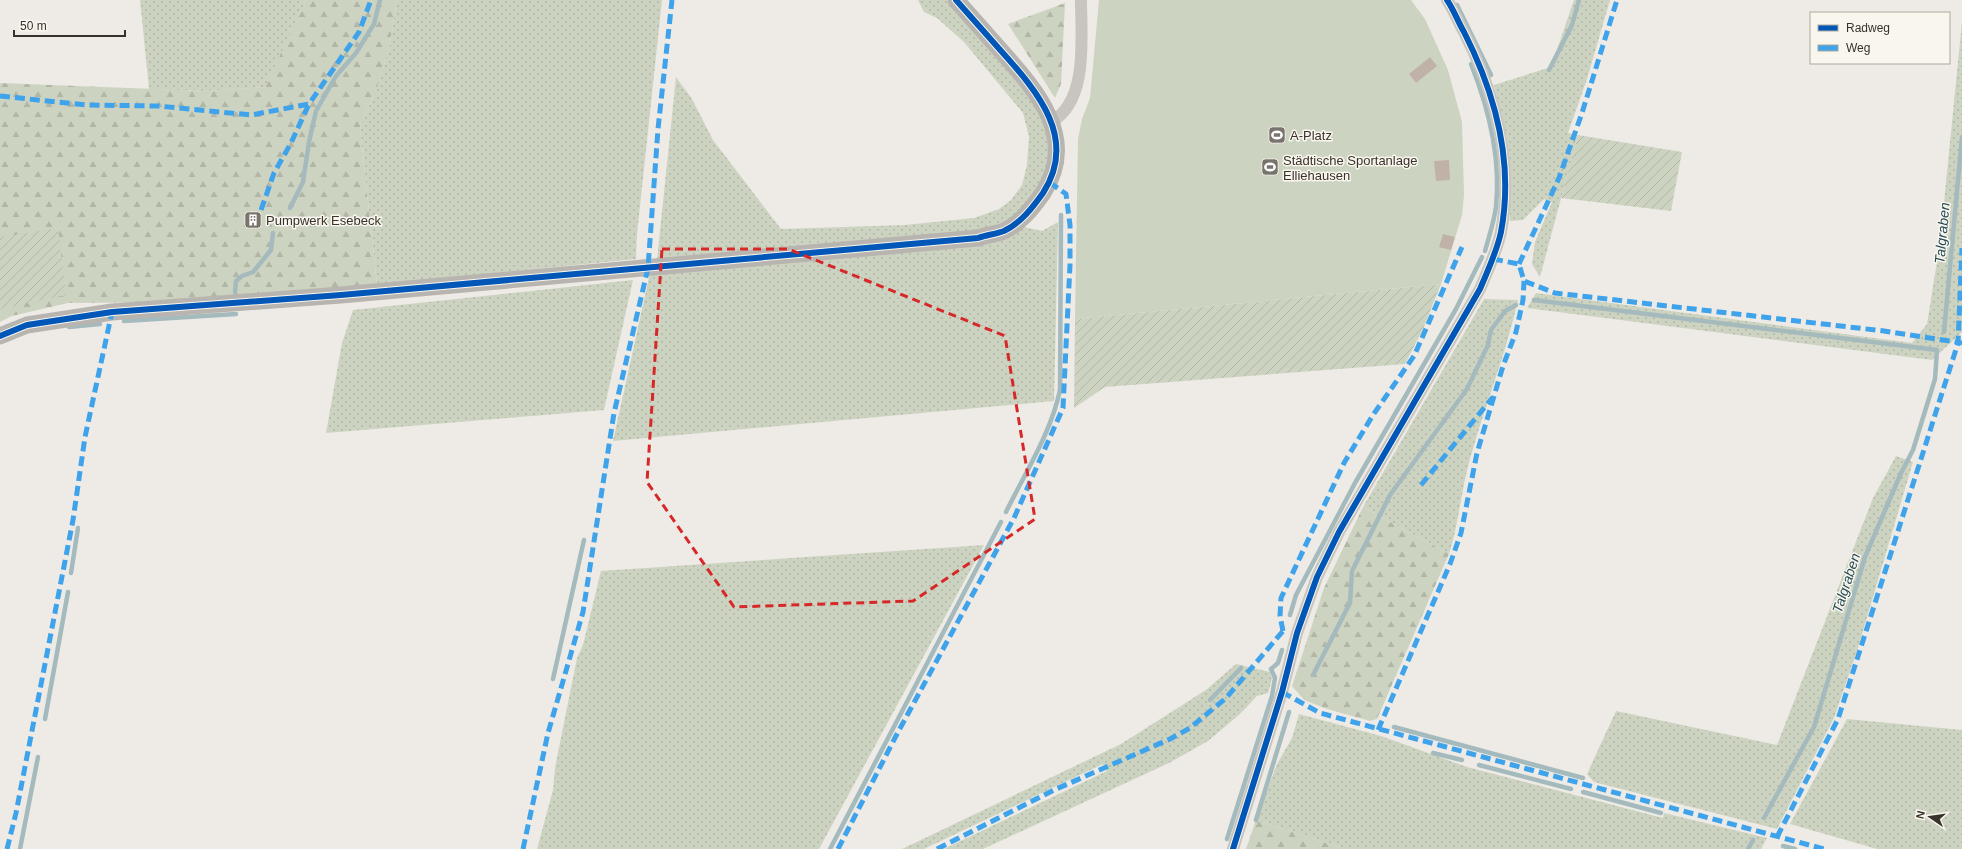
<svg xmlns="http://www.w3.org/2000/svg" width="1962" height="849" font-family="Arial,sans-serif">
<defs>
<pattern id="grass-dots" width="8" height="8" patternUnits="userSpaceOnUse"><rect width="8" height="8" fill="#cdd3c1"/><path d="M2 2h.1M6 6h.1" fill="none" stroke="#b1b6a6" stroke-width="1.8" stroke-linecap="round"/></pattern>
<pattern id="forest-firs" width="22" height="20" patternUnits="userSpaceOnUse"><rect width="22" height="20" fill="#cdd3c1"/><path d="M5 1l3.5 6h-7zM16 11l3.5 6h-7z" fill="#b1b6a6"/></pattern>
<pattern id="garden-furrows" width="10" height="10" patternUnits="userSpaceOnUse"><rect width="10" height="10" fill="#cdd3c1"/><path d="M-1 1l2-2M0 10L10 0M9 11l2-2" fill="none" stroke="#b1b6a6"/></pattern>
</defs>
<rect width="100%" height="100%" fill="#eeebe6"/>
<!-- grass -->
<g fill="url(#grass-dots)">
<path d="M140,0H306L266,87L206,91L149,89Z"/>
<path d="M397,0H662L637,234L636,259L377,285L360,127L378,85L389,48Z"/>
<path d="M918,0H947L1028,92L1046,131L1049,150L1044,178L1026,205L1006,221L983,230L657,260L676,77L692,99L713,140L781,229L905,225L974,218L999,209L1011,200L1022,185L1027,165L1029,137L1023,113L964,42L937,18L924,12Z"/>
<path d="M1574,0H1610L1587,79L1568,133L1578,135L1540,277L1532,264L1535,242L1552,202L1544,199L1523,220L1510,221L1507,139L1494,85L1551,67Z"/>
<path d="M1962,22V332L1932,360L1527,308L1536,293L1912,343L1927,324L1940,243Z"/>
<path d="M1058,222L1054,401L613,441L650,273L1024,227L1042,231Z"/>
<path d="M633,280L604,410L326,433L342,343L353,310Z"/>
<path d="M1484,299L1518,300C1506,354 1485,405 1470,459C1461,490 1459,523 1449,554L1363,507Z"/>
<path d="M1896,456L1913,462L1857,651L1834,718L1777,829L1594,782L1587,774L1616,711L1777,745L1873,498Z"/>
<path d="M984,545L819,849H537L553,790L555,768L577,658L583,645L601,571Z"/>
<path d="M1236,664L1270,672L1272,679L1268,693L1257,696L1240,714L1208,741L1169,763L983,849H944L1107,771L1103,764L924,849H902L1121,744L1206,690Z"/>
<path d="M1299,714L1381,736L1467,767L1663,818L1664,813L1767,838L1761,849H1345L1256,820L1277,764L1292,738Z"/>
<path d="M1847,719L1962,730V849H1877L1790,824Z"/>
</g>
<!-- forest -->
<g fill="url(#forest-firs)">
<path d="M306,0H397L389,48L378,85L360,127L377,285L184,302L68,303L12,316L0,322V83L206,91L265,87Z"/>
<path d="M1065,3L1061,84L1055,98L1008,24Z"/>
<path d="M1363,507L1449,554L1377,719L1370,721L1327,709L1304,700L1292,686L1324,588Z"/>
<path d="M1256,820L1345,849H1246Z"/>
</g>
<!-- garden -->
<g fill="url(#garden-furrows)">
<path d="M1578,135L1682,152L1671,211L1561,198Z"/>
<path d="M58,228L66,295L0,309V237Z"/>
<path d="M1441,284L1423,329L1405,364L1105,387L1074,408L1075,319Z"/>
</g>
<!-- pitch -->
<path fill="#cdd3c1" d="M1099,0H1411L1425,19L1448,70L1462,122L1464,195L1462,215L1441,284L1075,319L1078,139L1082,119L1090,98Z"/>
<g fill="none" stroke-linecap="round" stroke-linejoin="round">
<!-- stream -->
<g stroke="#a4babd" stroke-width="4.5">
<path d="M1457,5L1491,75"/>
<path d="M1471,64C1489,109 1501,158 1496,207C1494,222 1489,236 1485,251"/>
<path d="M1549,70L1572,25L1579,0"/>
<path d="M290,208L303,182L309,142L316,111L336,76L356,53L374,24L380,0"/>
<path d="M235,292L236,281L242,276L253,272L271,250L273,233"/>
<path d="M1534,300L1937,350L1935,379L1913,450L1901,473L1865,557L1814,727L1764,818"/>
<path d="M124,321L236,314"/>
<path d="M69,327L100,324"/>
<path d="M1944,332L1962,137"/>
<path d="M1006,512C1025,473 1051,433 1060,390L1061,215"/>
<path d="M71,573L78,528"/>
<path d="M1290,615L1296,595L1355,483L1456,309L1482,257"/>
<path d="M1313,675L1350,603L1352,571L1390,495L1467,389L1488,345L1491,330L1505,311L1516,305"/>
<path d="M553,679L584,540"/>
<path d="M1210,700L1241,668"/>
<path d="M45,719L68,592"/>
<path d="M1394,727L1583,778"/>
<path d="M1433,753L1462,760"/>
<path d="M1479,765L1571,789"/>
<path d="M1583,792L1661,813"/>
<path d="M1256,820L1289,712"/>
<path d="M1227,839L1272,696L1275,678L1271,669L1278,663L1282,650"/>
<path d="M1783,846L1795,849"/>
<path d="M20,849L38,757"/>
<path d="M830,849L1001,522"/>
<path d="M1748,849L1753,840"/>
</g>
</g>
<!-- building -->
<g fill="#c0b2a9">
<path d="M1430,57L1437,66L1416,83L1409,74Z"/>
<path d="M1449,160L1450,180L1436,181L1434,161Z"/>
<path d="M1443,234L1455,237L1451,250L1439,247Z"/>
</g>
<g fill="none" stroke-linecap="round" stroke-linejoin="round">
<!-- street -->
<g stroke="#c8c4be" stroke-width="12">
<path d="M1051,122C1089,101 1081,37 1081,0"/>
<path d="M1233,849L1282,692L1297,633L1317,577L1339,532L1480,289C1488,270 1497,251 1501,232C1514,163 1495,93 1464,32C1458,22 1454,10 1447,0"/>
</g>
<!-- secondary -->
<path stroke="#b8b4af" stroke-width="17" d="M0,336L27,325L112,312L341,295L978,238C986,235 996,234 1004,231C1021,223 1033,207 1043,193C1078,139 1038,92 1002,52C987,35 971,17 956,0"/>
<!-- quiet -->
<g stroke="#3fa3eb" stroke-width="5" stroke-dasharray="10 5" stroke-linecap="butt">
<path d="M0,96L86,105L158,106L251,115L309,104L359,32L371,0"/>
<path d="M261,210L274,173L291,143L309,104"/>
<path d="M1493,259L1519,264L1524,281L1555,293L1884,331L1962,343"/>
<path d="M1519,264L1559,178L1582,113L1617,0"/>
<path d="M1421,485L1493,397"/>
<path d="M1283,631L1280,616L1281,598L1344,463L1373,415L1414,356L1462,247"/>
<path d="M1282,692L1320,713L1824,849"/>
<path d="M1378,730L1450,564L1461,533L1477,453L1503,366L1516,332L1523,300L1524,281"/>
<path d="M1777,837L1838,719L1958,343L1962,248"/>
<path d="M7,849L16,813L73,520L85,437L112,312"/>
<path d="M523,849L548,733L583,612L614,413L648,268L658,129L672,0"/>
<path d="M838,849L897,734L1014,518L1063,408L1070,265V225L1066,194L1049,182"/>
<path d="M937,849L1054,790L1170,739L1190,728L1226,698L1283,631"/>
</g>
<defs>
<g id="cycleway">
<path d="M0,336L27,325L112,312L341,295L978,238C986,235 996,234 1004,231C1021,223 1033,207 1043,193C1078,139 1038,92 1002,52C987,35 971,17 956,0"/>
<path d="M1233,849L1282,692L1297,633L1317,577L1339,532L1480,289C1488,270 1497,251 1501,232C1514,163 1495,93 1464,32C1458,22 1454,10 1447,0"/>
</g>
</defs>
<!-- cycleway casing -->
<use href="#cycleway" stroke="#f9f6ee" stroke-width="8"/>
<!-- cycleway -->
<use href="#cycleway" stroke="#0057b8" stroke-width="6"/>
</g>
<!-- marked area -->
<path fill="none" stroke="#d62828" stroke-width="3" stroke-dasharray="8 5" stroke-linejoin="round" d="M662,249H788L1005,336L1035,519L913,601L734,607L647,482Z"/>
<!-- icons -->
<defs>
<symbol id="stadium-square" viewBox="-11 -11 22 22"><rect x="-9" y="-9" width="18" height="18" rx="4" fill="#78736d" stroke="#f9f6ee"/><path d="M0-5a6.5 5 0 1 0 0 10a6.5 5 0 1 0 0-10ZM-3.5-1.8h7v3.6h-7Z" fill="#fff"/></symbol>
<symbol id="building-square" viewBox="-11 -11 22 22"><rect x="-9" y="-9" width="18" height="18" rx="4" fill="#78736d" stroke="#f9f6ee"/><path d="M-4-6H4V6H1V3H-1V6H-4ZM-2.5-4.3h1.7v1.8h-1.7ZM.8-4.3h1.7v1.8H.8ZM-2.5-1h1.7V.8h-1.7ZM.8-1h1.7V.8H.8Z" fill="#fff"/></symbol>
</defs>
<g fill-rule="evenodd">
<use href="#stadium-square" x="1267" y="125" width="20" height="20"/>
<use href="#stadium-square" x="1260" y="157" width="20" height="20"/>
<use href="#building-square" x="243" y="210" width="20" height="20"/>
</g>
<g text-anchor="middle" stroke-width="3" stroke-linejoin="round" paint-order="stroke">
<!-- poi labels -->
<g font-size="13" fill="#38322c" stroke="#f9f6ee" text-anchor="start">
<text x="1290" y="140">A-Platz</text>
<text x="1283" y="165">Städtische Sportanlage<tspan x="1283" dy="15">Elliehausen</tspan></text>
<text x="266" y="225">Pumpwerk Esebeck</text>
</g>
<!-- water labels -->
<g font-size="14" font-style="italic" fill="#254c56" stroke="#f9f6ee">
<text transform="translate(1942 233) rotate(-85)" y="5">Talgraben</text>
<text transform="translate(1846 583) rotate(-72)" y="5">Talgraben</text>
</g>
</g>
<!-- legend -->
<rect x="1810" y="12" width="140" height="52" fill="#f9f6ee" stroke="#aca8a0"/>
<rect x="1818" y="25" width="20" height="6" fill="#0057b8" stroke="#aca8a0"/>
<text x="1846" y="32" font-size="12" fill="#38322c">Radweg</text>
<rect x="1818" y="45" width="20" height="6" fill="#3fa3eb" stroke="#aca8a0"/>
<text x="1846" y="52" font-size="12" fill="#38322c">Weg</text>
<!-- north arrow -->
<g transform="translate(1930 817) rotate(283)" stroke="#f9f6ee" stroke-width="3" paint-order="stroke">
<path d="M0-3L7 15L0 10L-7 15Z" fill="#38322c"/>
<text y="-6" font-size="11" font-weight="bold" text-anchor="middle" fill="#38322c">N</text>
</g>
<!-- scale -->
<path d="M14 30v6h111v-6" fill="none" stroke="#38322c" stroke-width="2"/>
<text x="20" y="30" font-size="12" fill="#38322c" stroke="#f9f6ee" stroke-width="3" paint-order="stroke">50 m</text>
</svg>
